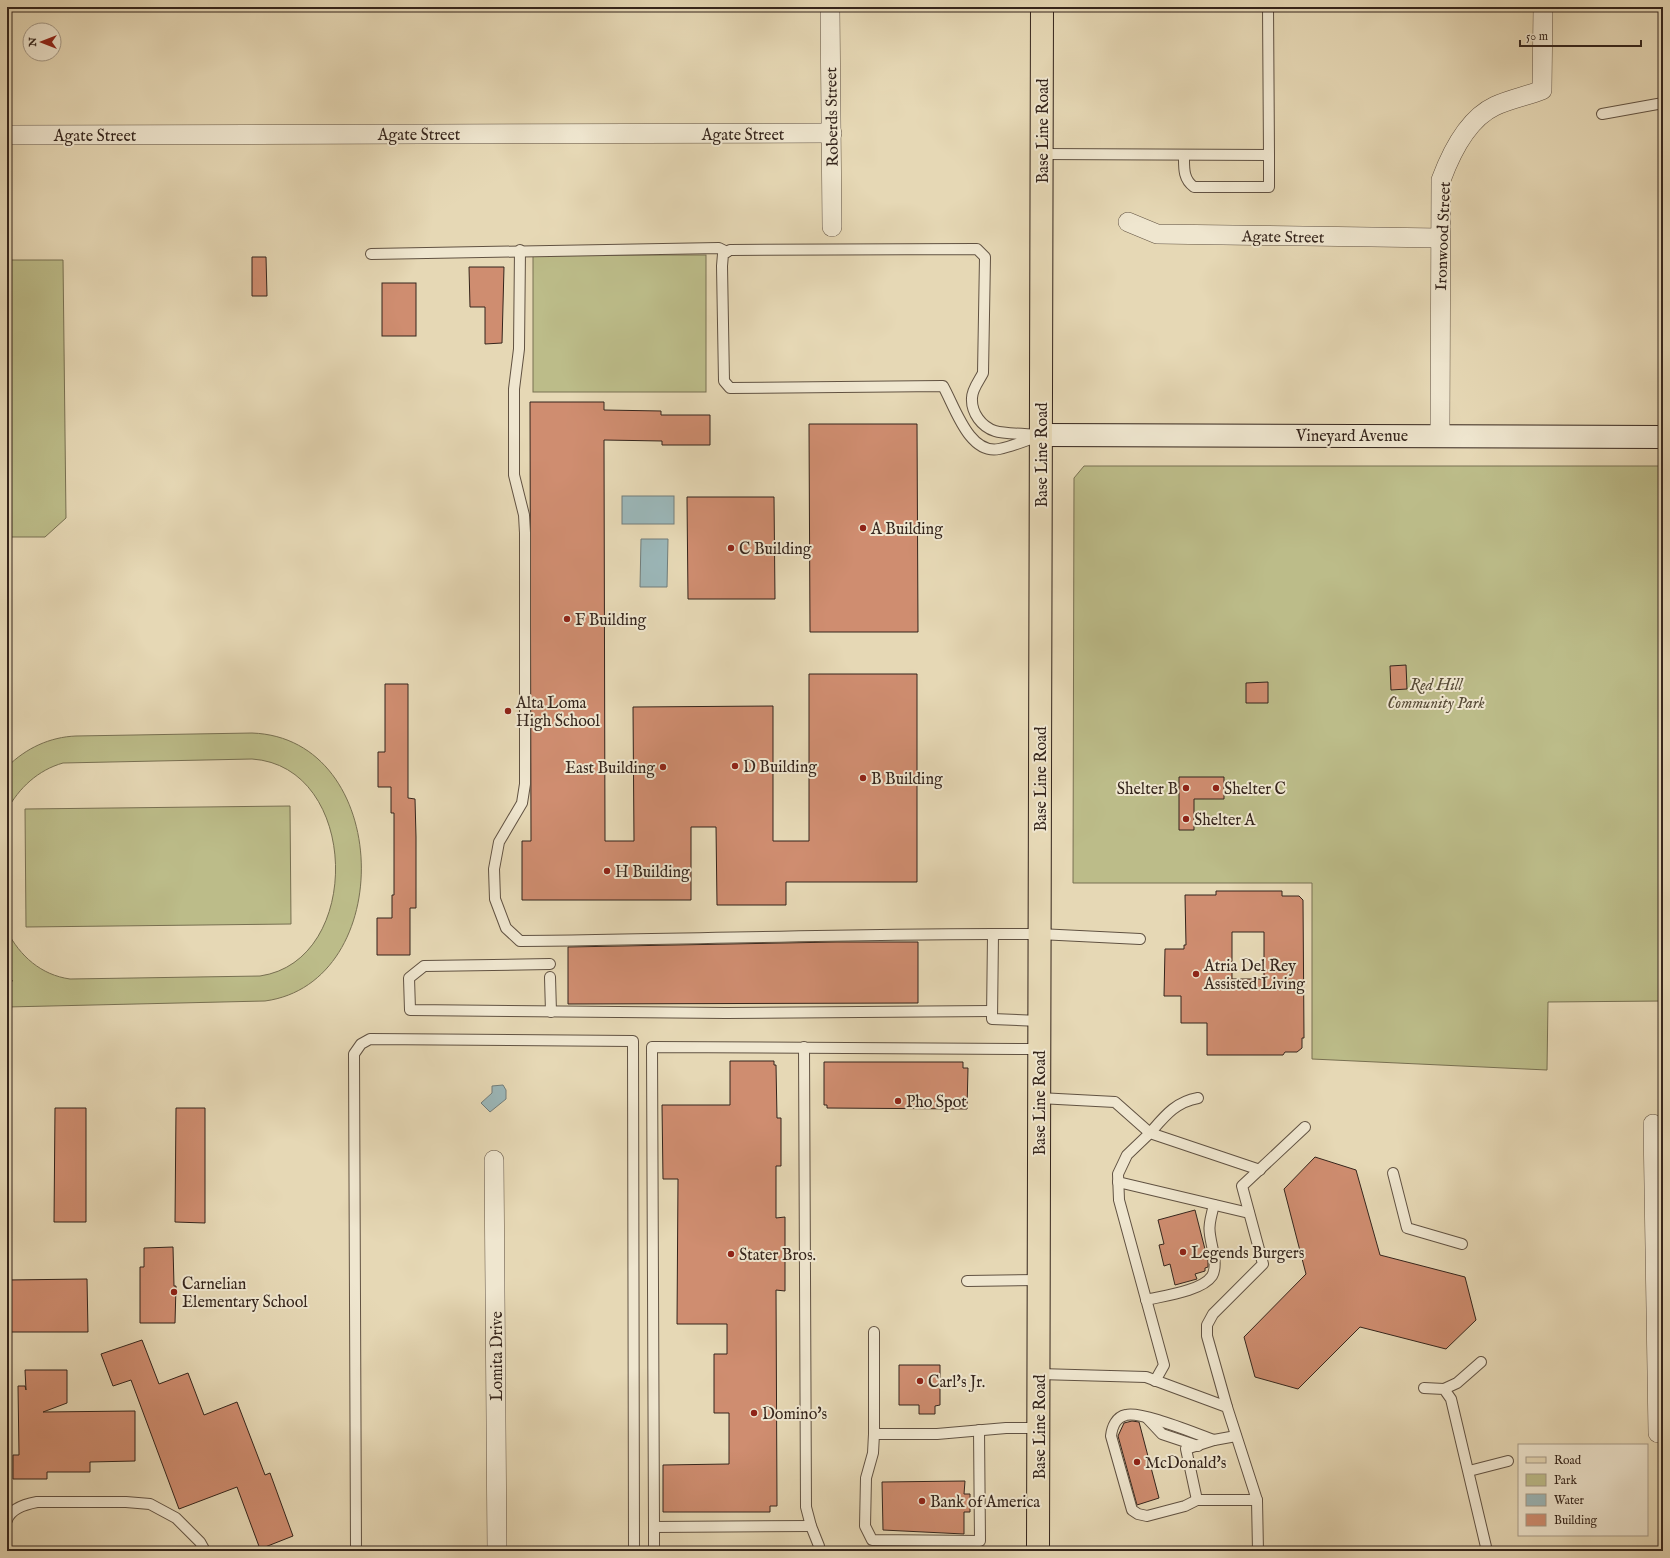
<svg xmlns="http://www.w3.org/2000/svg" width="1670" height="1558" font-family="'IM FELL English',serif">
<rect width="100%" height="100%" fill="#e6d8b5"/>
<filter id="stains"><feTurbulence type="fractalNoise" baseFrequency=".005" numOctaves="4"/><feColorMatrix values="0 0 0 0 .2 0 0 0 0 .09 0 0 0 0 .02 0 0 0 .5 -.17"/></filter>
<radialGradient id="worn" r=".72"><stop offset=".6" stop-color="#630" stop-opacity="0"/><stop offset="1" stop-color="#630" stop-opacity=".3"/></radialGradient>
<!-- green -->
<g fill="#bcbc89" stroke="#787052">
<rect x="533" y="255" width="173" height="137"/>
<path d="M7,260H63L66,518L45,537H7Z"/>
<path d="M1084,466H1663V1001L1548,1002L1547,1070L1312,1059V883H1073L1074,478Z"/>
<path d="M252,733C393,738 398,983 265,1001L7,1007V981H13L7,975V931C20,956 41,975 70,979L260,976C364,961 360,766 252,759L63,763C38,770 19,788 7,810V767C26,748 50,737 76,736Z"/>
<path d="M290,806L291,924L26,927L25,809Z"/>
</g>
<!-- water -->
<g fill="#9bb7b9" stroke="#727d7a">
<rect x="622" y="496" width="52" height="28"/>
<path d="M641,539H668L667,587H640Z"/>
<path d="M503,1085L506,1090V1099L490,1112L481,1103L492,1093V1086Z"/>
</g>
<!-- building -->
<g fill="#cf8d70" stroke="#35251c" fill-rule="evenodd">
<path d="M252,257H266L267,296H252Z"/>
<path d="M469,267H504L502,343L485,344V307H470Z"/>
<rect x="382" y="283" width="34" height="53"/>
<path d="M530,402H604V410L661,411V415H710V445H662V441L604,440L605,841H634L633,707L773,706V841H809V674H917V882H786V905H717L716,827H691V900H522V841H531Z"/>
<path d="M809,424H917L918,632H810Z"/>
<path d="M687,497H774L775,599H688Z"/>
<path d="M1406,665L1407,689L1391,690L1390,666Z"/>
<path d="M1268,682V703H1246V683Z"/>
<path d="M385,684H408V798L415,799L416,837V908H410V955H377V918H392V895H394V813H391V787H378V752H385Z"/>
<path d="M1179,777H1224V799H1194V830H1179Z"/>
<path d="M1216,891H1282V896H1299L1303,900L1304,1038H1302V1048L1297,1052H1285L1283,1055H1207V1023H1181V996H1164L1165,949H1184V945H1186L1185,895H1216ZM1232,932H1264V979H1232Z"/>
<path d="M837,942H918V1003L568,1004V947Z"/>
<path d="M730,1061H774V1065H776L777,1118H781V1166H776V1218L785,1217V1291L776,1290L777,1506H770V1512H663V1465L729,1464V1413H714V1354H727V1324H677L678,1179H663L662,1105H730Z"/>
<path d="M824,1062H963V1068H968L967,1109L827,1108V1105H824Z"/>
<path d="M55,1108H86V1222H54Z"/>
<path d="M176,1108H205V1223L175,1222Z"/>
<path d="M1315,1157L1356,1170L1380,1255L1465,1277L1476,1320L1446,1349L1360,1327L1298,1389L1255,1377L1244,1337L1306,1274L1284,1189Z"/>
<path d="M1195,1210L1208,1261V1267L1205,1268V1271L1195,1274L1197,1279L1175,1285L1170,1264L1164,1266L1159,1245L1164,1244L1158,1220Z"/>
<path d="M173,1247L174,1286H176L175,1323H140V1267H144V1248Z"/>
<path d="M87,1279L88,1332H7V1280Z"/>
<path d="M142,1340L159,1384L188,1373L204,1415L237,1402L265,1475L270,1473L293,1536L260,1549L237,1487L179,1509L131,1380L113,1386L101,1354Z"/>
<path d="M899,1365H940V1405L935,1406V1414H919V1405H899Z"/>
<path d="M25,1370H67V1403L43,1412L135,1411V1461L90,1462V1472H47V1479H13V1455H19L18,1386H25L26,1390Z"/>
<path d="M1132,1421L1139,1422L1159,1498L1137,1505L1118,1436L1124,1423Z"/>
<path d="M965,1481L964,1494H970V1512H964V1534L883,1530L882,1482Z"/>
<path d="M942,1547H963V1551L942,1550Z"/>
</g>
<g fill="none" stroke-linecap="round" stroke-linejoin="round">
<defs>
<g id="lane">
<path d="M1602,114L1663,103"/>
<path d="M1042,154L1269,155L1268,7"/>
<path d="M1184,155C1184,168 1183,179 1194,187H1269V155"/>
<path d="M977,249L985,257L983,373C979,381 972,389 972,398C971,413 982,427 995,431C1004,434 1030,434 1041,435C1028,440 1013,446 999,449C969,455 955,407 943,386L730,388L724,381L722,266L723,254L730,250Z"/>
<path d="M520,250L519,349L514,389V475L524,515L525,533V784L522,803L499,842L494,869L495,899L506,928L520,941C677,940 835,934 993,934"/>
<path d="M371,254L719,248L727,252"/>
<path d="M550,964L424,966L409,978L410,1010L726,1013L992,1011"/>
<path d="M550,977L551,1012"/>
<path d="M1039,1021L992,1019L993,934H1039L1140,939"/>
<path d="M804,1047L806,1507L811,1526L819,1546V1551"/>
<path d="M1039,1098L1115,1102L1150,1133C1164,1117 1175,1102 1198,1098"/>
<path d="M1393,1173L1407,1228L1462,1244"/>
<path d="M1118,1182L1249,1213"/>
<path d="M967,1281L1039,1280"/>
<path d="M1146,1300C1163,1296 1202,1291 1212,1276C1215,1271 1215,1262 1214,1255C1209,1231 1207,1230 1214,1205"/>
<path d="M874,1332V1434L873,1453L866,1478L865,1526L872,1540L980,1541L979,1430"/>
<path d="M1039,1374L1146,1377L1227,1407L1257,1500L1258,1551"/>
<path d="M1155,1381L1164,1365L1119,1200L1118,1174L1127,1155L1150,1133L1260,1170"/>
<path d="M1424,1388L1444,1389L1451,1399L1487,1551"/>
<path d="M1444,1389L1457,1383L1481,1362"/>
<path d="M1227,1407L1207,1336V1325L1213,1314L1263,1264L1242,1186L1305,1127"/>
<path d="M1147,1418L1162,1434L1198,1446"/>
<path d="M874,1434H937L1006,1428H1038"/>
<path d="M1214,1440C1196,1434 1142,1411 1126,1415C1116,1417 1112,1427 1111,1436L1132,1510L1138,1514L1147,1516L1185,1506L1197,1500H1257"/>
<path d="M1469,1471L1508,1461"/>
<path d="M1197,1500L1186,1449L1214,1440L1236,1436"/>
<path d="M7,1520C11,1508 26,1504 37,1502H126L150,1504L176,1518L200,1542L205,1551"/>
<path d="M654,1527L652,1047L1039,1049"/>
<path d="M356,1551L354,1054L361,1044L370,1039L633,1041L634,1551"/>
<path d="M654,1551V1527L811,1526"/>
</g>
<g id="street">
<path d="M830,7L832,227"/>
<path d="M7,135L832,133"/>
<path d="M1128,222L1157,234L1440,238"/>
<path d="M1440,435L1441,180C1451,153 1467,119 1495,106C1510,99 1527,96 1542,90L1543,7"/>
<path d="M1653,1124L1658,1433H1663"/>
<path d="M494,1160L497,1551"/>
</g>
<path id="secondary" d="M1041,435L1663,437"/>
<path id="primary" d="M1038,1551L1042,7"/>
</defs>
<!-- lane casing -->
<use href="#lane" stroke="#615242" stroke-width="12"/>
<!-- street casing -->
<use href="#street" stroke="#615242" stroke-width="20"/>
<!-- secondary casing -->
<use href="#secondary" stroke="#35251c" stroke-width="24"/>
<!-- primary casing -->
<use href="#primary" stroke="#35251c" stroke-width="24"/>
<!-- lane -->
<use href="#lane" stroke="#efe6cf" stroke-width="10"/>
<!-- street -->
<use href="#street" stroke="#efe6cf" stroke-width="19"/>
<!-- secondary -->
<use href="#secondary" stroke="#efe6cf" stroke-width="22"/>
<!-- primary -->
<use href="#primary" stroke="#e6d8b5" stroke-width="22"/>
</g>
<!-- markers -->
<g fill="#8f2418" stroke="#efe6cf" stroke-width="1.5">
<circle cx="863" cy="528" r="4"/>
<circle cx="731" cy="548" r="4"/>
<circle cx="567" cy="619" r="4"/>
<circle cx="508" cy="711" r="4"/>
<circle cx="735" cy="766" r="4"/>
<circle cx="663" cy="767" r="4"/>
<circle cx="863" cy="778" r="4"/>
<circle cx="1186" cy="788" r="4"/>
<circle cx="1216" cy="788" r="4"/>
<circle cx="1186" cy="819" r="4"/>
<circle cx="607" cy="871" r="4"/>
<circle cx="1196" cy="974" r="4"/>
<circle cx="898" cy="1101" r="4"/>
<circle cx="1183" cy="1252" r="4"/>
<circle cx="731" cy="1254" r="4"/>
<circle cx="174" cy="1292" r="4"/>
<circle cx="920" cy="1381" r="4"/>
<circle cx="754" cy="1413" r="4"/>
<circle cx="1137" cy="1462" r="4"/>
<circle cx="922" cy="1501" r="4"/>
</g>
<g text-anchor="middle" stroke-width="4" stroke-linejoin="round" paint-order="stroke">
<!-- street labels -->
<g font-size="16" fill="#35251c" stroke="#efe6cf">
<text transform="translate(831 117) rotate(-91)" y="6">Roberds Street</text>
<text transform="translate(1042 131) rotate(-90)" y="6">Base Line Road</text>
<text x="419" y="140">Agate Street</text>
<text x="743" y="140">Agate Street</text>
<text x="95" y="141">Agate Street</text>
<text transform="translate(1283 236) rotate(1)" y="6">Agate Street</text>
<text transform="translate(1442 236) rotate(-88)" y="6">Ironwood Street</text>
<text x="1352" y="441">Vineyard Avenue</text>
<text transform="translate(1041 455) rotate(-90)" y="6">Base Line Road</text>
<text transform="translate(1040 779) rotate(-90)" y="6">Base Line Road</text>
<text transform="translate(1039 1103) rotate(-90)" y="6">Base Line Road</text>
<text transform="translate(496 1356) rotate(-90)" y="6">Lomita Drive</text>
<text transform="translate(1039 1427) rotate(-90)" y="6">Base Line Road</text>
</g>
<!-- poi labels -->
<g font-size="16" fill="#35251c" stroke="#efe6cf" text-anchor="start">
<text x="871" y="534">A Building</text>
<text x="739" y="554">C Building</text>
<text x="575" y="625">F Building</text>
<text x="516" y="708">Alta Loma<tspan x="516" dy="18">High School</tspan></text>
<text x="743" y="772">D Building</text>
<text x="655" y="773" text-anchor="end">East Building</text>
<text x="871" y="784">B Building</text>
<text x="1178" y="794" text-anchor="end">Shelter B</text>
<text x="1224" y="794">Shelter C</text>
<text x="1194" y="825">Shelter A</text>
<text x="615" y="877">H Building</text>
<text x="1204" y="971">Atria Del Rey<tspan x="1204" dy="18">Assisted Living</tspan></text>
<text x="906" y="1107">Pho Spot</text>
<text x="1191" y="1258">Legends Burgers</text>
<text x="739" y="1260">Stater Bros.</text>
<text x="182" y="1289">Carnelian<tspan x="182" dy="18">Elementary School</tspan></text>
<text x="928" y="1387">Carl's Jr.</text>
<text x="762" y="1419">Domino's</text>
<text x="1145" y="1468">McDonald's</text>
<text x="930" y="1507">Bank of America</text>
</g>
<!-- park labels -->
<g font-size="16" font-style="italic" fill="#574b37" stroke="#efe6cf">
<text x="1436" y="690">Red Hill<tspan x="1436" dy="18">Community Park</tspan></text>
</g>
</g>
<!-- margin -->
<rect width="1670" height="1558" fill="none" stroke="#e6d8b5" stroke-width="24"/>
<rect x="8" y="8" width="1654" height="1542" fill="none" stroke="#35251c" stroke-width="2"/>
<rect x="12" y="12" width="1646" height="1534" fill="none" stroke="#35251c"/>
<!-- legend -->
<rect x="1518" y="1444" width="130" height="92" fill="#efe6cf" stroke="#a59987"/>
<rect x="1526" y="1457" width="20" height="6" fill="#e6d8b5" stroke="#a59987"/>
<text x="1554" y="1464" font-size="12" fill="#35251c">Road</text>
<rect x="1526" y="1474" width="20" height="12" fill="#bcbc89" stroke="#a59987"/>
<text x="1554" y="1484" font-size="12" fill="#35251c">Park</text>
<rect x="1526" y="1494" width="20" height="12" fill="#9bb7b9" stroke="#a59987"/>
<text x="1554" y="1504" font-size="12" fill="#35251c">Water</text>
<rect x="1526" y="1514" width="20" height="12" fill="#cf8d70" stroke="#a59987"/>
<text x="1554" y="1524" font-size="12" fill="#35251c">Building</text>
<!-- north arrow -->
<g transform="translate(42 42) rotate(270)"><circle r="19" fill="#efe6cf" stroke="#a59987"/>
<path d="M0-3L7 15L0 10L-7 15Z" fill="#8f2418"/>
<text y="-6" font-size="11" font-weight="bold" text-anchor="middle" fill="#35251c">N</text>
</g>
<!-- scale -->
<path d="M1520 40v6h121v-6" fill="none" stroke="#35251c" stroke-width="2"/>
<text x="1526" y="40" font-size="12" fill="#35251c" stroke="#efe6cf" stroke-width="3" paint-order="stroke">50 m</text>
<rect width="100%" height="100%" filter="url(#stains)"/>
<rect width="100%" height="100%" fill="url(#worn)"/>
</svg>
